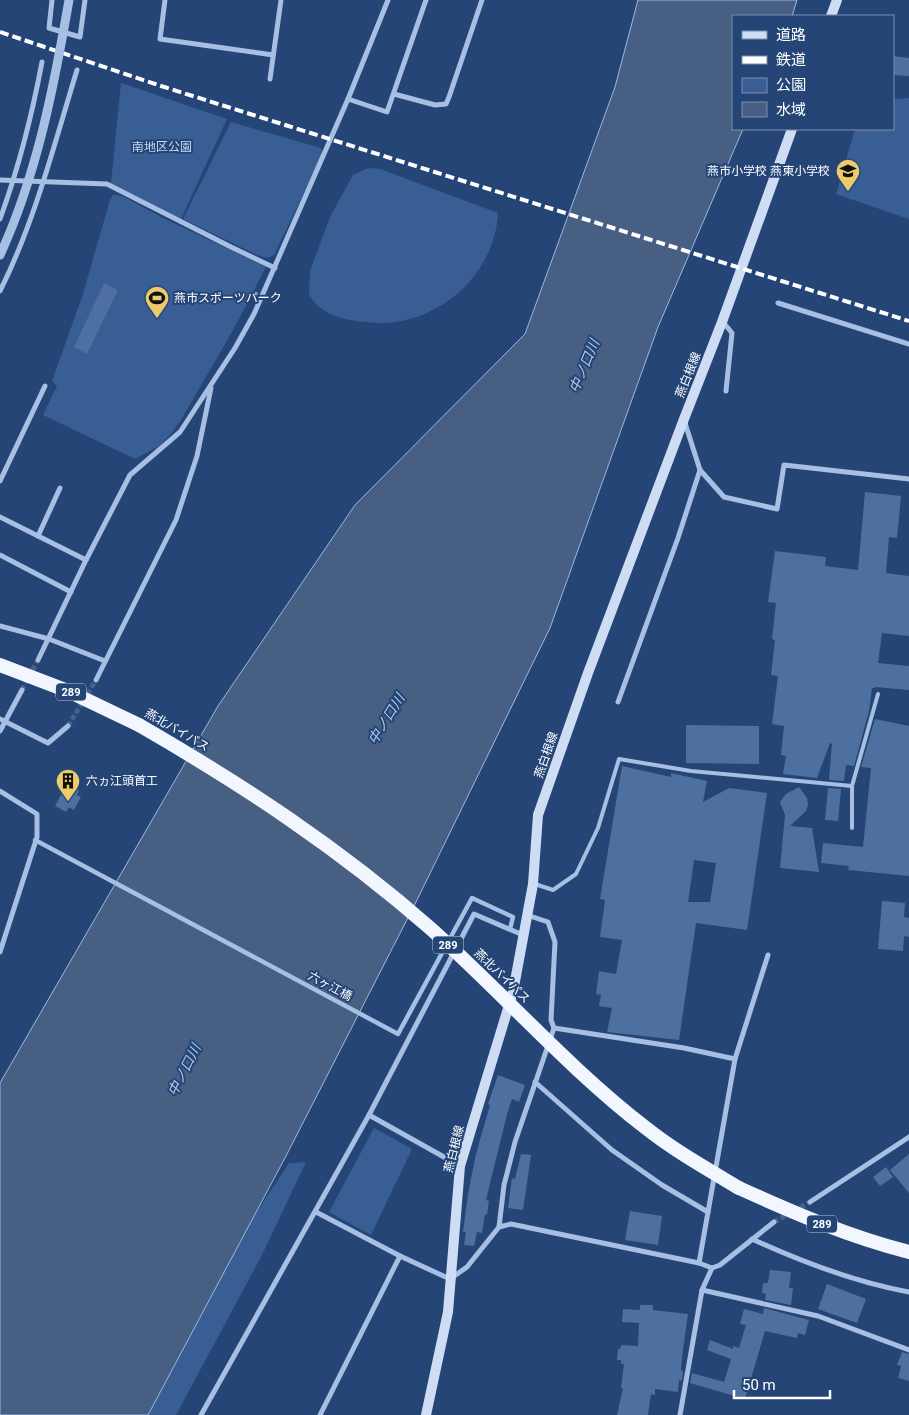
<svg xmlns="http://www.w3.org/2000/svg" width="909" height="1415" font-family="Roboto,'Noto Sans JP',sans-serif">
<rect width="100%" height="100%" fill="#254577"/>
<!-- green -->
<g fill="#385e94">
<path d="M121,83L227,119L181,219L111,183Z"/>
<path d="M909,98V219L836,194L855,129H893V99Z"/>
<path d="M231,122L321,148L322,155L274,255L268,258L257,255L183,219Z"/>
<path d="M368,168L380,169L498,213C495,271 445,320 385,323C379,324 372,322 366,322C351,321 334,318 322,309C317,306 313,300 309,295L310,271L330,217L353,175Z"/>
<path d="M113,195L122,196L163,218L266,267L232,332L181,420L170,435L159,446L135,459L43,415L57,386L52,381L82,297L110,200Z"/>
<path d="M374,1128L412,1149L371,1235L329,1212Z"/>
<path d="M306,1162L262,1255L176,1415H140L224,1261L289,1163Z"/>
</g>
<!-- water -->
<path fill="#475f83" stroke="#9ab9e3" d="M638,0H797L792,16H733V129H743L658,327L550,628L416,902L286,1156L148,1415H0V1083L218,706L355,505L525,334L615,87Z"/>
<!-- building -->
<g fill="#4d70a1" fill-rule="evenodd">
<path d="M893,56L909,58V76L893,75Z"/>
<path d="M104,283L118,290L87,354L74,347Z"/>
<path d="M865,492L901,496L897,538L889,537L886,573L909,576V636L882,633L878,663L909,666V690L875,687V688H872L869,711L854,766L846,765L844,781L829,780L832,744L830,743L817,778L783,774L786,756L781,755L784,726L772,724L778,676L771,675L775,640L772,639L776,603L768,602L775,551L826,557L825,566L858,570Z"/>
<path d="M875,719L909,726V876L848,870L849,866L821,863L823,843L863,847L871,768L861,767Z"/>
<path d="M686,725L759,726V764L686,763Z"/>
<path d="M622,766L671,777V773L707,781L703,802L729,788L767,793L747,930L696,923L679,1040L607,1032L612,1008L599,1006L601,995L596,994L599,971L616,974L622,940L600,937L605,900L600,899ZM694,860L716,863L710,902H688Z"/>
<path d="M67,784L79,790L77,795L81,797L74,810L69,807L66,812L55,806Z"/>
<path d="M799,787L807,798L808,805L806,811L790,826L812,828L819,872L780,868L785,815L780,802L786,794Z"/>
<path d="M828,788L841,789L838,821L825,820Z"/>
<path d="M882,901L905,903L904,917L909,918V937L904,936L903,951L878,949Z"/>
<path d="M498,1075L525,1085L519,1102L512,1099L507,1114L486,1200L489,1201L487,1215L485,1214L482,1233L477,1232L474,1246L464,1245L466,1232H463L468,1194L476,1154L490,1105L488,1104Z"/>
<path d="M521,1154L531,1155L523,1210L508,1208L512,1178L515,1179Z"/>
<path d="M909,1154V1193L890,1170Z"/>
<path d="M886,1167L893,1177L880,1186L873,1177Z"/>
<path d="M630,1211L662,1216L658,1245L625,1240Z"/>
<path d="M770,1270L791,1272L789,1288H793L791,1305L765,1300L766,1294L762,1293L763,1283H768Z"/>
<path d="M827,1284L866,1299L857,1323L818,1309Z"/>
<path d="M640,1305H653V1310L688,1314L682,1357L681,1370L683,1371L682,1381L679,1380L678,1392L655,1389V1395L651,1394L648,1415H617L623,1388H621L624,1364H621V1360H617L618,1349H620L621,1345L638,1346L639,1323L622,1322L623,1309L640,1310Z"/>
<path d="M764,1308L809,1320L805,1335L798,1333L797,1338L765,1331L745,1399L690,1383L692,1373L724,1382L731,1359L707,1350L710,1340L733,1349V1346L739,1348L746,1325L740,1324L744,1309L763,1314Z"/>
<path d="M902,1352L909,1354V1381L898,1378L901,1366L897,1365Z"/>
</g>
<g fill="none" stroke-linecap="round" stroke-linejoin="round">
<!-- minor-tunnel -->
<g stroke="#46618b" stroke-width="5" stroke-dasharray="5 2.5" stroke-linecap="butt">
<path d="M22,690L38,660"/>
<path d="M68,726L96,680"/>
<path d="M774,1222L810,1202"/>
</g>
<!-- service -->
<g stroke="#a6bfe3" stroke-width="4">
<path d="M852,828V786L878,694"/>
<path d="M535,884L553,890L576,874L598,828L619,759L691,771L852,786"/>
</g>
<!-- pedestrian -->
<path stroke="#a6bfe3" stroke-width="4.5" d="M35,840L398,1034L472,898L513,917L510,929"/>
<!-- minor -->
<g stroke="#a6bfe3" stroke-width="5">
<path d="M52,0L49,28L80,37L85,0"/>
<path d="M165,0L160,39L273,55"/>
<path d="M270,79L281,0"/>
<path d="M394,94L435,105L446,104L449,97L482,0"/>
<path d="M348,99L387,112L426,0"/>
<path d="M0,180L107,184L231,247L275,268"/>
<path d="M0,219C19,167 32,115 42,62"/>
<path d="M0,291C35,221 54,145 77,70"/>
<path d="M778,303L909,344"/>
<path d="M723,322L732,333L726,391"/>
<path d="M685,423L700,470L724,497L777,509L784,465L909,479"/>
<path d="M0,481L45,386"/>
<path d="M0,517L86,560"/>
<path d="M38,536L60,488"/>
<path d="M0,555L71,592"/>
<path d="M0,626L49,639L105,661"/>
<path d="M38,660L86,560L130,475L180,432L235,348L254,314L348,99L388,0"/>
<path d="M96,680L176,520L197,456L211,388"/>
<path d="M618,702L678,538L700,470"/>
<path d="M0,719L48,743L68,726"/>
<path d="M0,731L22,690"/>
<path d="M0,791L37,814V837L0,952"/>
<path d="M554,1028L684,1048L735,1059"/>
<path d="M535,1082L612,1150L662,1185L708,1212"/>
<path d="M369,1115L460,1166"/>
<path d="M810,1202L909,1137"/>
<path d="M316,1212L400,1256L450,1279L467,1267L499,1227L504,1185L515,1142L554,1028L551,1020L555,942L548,922L527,915"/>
<path d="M499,1227L511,1224L699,1263L712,1268"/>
<path d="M752,1239C802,1262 854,1282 909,1292"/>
<path d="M699,1263L735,1059L768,955"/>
<path d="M702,1290L818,1316L909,1350"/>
<path d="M201,1415L369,1115L474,914L523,935"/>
<path d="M320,1415L400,1256"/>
<path d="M680,1415L702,1290L712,1268L720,1265L774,1222"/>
</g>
<!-- secondary -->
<g stroke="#ceddf3" stroke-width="10">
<path d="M831,16L837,0"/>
<path d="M426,1415L448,1312L460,1166L513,992L533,884L538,815L588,673L684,419L722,322L792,129"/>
</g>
<!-- trunk -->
<g stroke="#f2f6fe" stroke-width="14">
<path d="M0,665L68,691L139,725"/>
<path d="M739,1188C794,1213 850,1237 909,1252"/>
</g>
<!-- rail -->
<path stroke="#fff" stroke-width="4" stroke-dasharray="9 4" stroke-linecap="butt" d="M0,32L161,86L909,321"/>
<!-- tertiary-bridge -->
<path stroke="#a6bfe3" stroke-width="9" d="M0,255C37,175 54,86 69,0"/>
<!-- trunk-bridge -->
<path stroke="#f2f6fe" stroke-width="14" d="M139,725C243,785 340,849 430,928C503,993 568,1068 646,1128C675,1151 707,1169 739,1188"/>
</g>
<!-- icons -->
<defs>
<symbol id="school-pin" viewBox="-11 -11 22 30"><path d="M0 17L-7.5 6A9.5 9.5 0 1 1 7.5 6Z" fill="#eccc6a" stroke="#254577"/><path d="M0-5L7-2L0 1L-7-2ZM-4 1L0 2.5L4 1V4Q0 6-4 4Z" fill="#111"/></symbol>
<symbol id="stadium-pin" viewBox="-11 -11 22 30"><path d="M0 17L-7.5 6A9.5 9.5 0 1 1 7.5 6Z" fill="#eccc6a" stroke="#254577"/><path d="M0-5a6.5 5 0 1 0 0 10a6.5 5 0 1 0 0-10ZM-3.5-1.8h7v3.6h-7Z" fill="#111"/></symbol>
<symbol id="building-pin" viewBox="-11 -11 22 30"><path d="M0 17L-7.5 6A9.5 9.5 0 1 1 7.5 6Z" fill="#eccc6a" stroke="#254577"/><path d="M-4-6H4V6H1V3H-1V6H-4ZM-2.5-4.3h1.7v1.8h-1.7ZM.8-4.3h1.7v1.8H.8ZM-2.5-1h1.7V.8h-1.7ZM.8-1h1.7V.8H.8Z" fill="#111"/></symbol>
</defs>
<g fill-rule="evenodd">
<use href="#school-pin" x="834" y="157" width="28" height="38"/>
<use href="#stadium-pin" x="143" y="284" width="28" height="38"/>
<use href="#building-pin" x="54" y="767" width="28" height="38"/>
</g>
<g text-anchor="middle" stroke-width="4" stroke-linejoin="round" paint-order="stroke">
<!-- shield labels -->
<g fill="#254577" stroke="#bec7d6" stroke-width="1">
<rect x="56" y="683.5" width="30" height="17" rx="4"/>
<rect x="433" y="936.5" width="30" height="17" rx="4"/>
<rect x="807" y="1215.5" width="30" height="17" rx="4"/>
</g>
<g font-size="11" font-weight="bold" fill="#fff">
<text x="71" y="696">289</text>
<text x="448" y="949">289</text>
<text x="822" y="1228">289</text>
</g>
<!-- park labels -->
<g font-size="12" fill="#c8daf2" stroke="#254577">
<text x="162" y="151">南地区公園</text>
</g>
<!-- poi labels -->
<g font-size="12" fill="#fff" stroke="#254577" text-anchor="start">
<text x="830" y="175" text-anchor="end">燕市小学校 燕東小学校</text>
<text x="174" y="302">燕市スポーツパーク</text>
<text x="86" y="785">六ヵ江頭首工</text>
</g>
<!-- street labels -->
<g font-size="12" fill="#fff" stroke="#254577">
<text transform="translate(688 375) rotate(-68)" y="4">燕白根線</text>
<text transform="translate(177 730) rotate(30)" y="4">燕北バイパス</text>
<text transform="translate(546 755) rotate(-71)" y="4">燕白根線</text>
<text transform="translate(502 976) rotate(44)" y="4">燕北バイパス</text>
<text transform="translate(330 986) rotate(28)" y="4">六ヶ江橋</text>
<text transform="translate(454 1149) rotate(-76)" y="4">燕白根線</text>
</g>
<!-- water labels -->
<g font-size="14" font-style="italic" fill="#b1c9eb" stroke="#254577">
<text transform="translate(584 366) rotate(-67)" y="5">中ノ口川</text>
<text transform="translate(386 719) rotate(-58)" y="5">中ノ口川</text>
<text transform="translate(184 1070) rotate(-63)" y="5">中ノ口川</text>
</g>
</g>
<!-- legend -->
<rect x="732" y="15" width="162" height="115" fill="#254577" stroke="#7c8fad"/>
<rect x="742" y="31" width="25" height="8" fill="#ceddf3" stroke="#7c8fad"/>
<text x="776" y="40" font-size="15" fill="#ffffff">道路</text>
<rect x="742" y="56" width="25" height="8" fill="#ffffff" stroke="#7c8fad"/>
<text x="776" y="65" font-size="15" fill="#ffffff">鉄道</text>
<rect x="742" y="78" width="25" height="15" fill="#385e94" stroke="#7c8fad"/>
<text x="776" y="90" font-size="15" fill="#ffffff">公園</text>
<rect x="742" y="102" width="25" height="15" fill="#475f83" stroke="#7c8fad"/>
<text x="776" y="115" font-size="15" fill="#ffffff">水域</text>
<!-- scale -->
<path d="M734 1390v8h96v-8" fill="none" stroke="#ffffff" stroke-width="2.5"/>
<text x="742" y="1390" font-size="15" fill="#ffffff" stroke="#254577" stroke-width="4" paint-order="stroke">50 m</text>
</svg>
